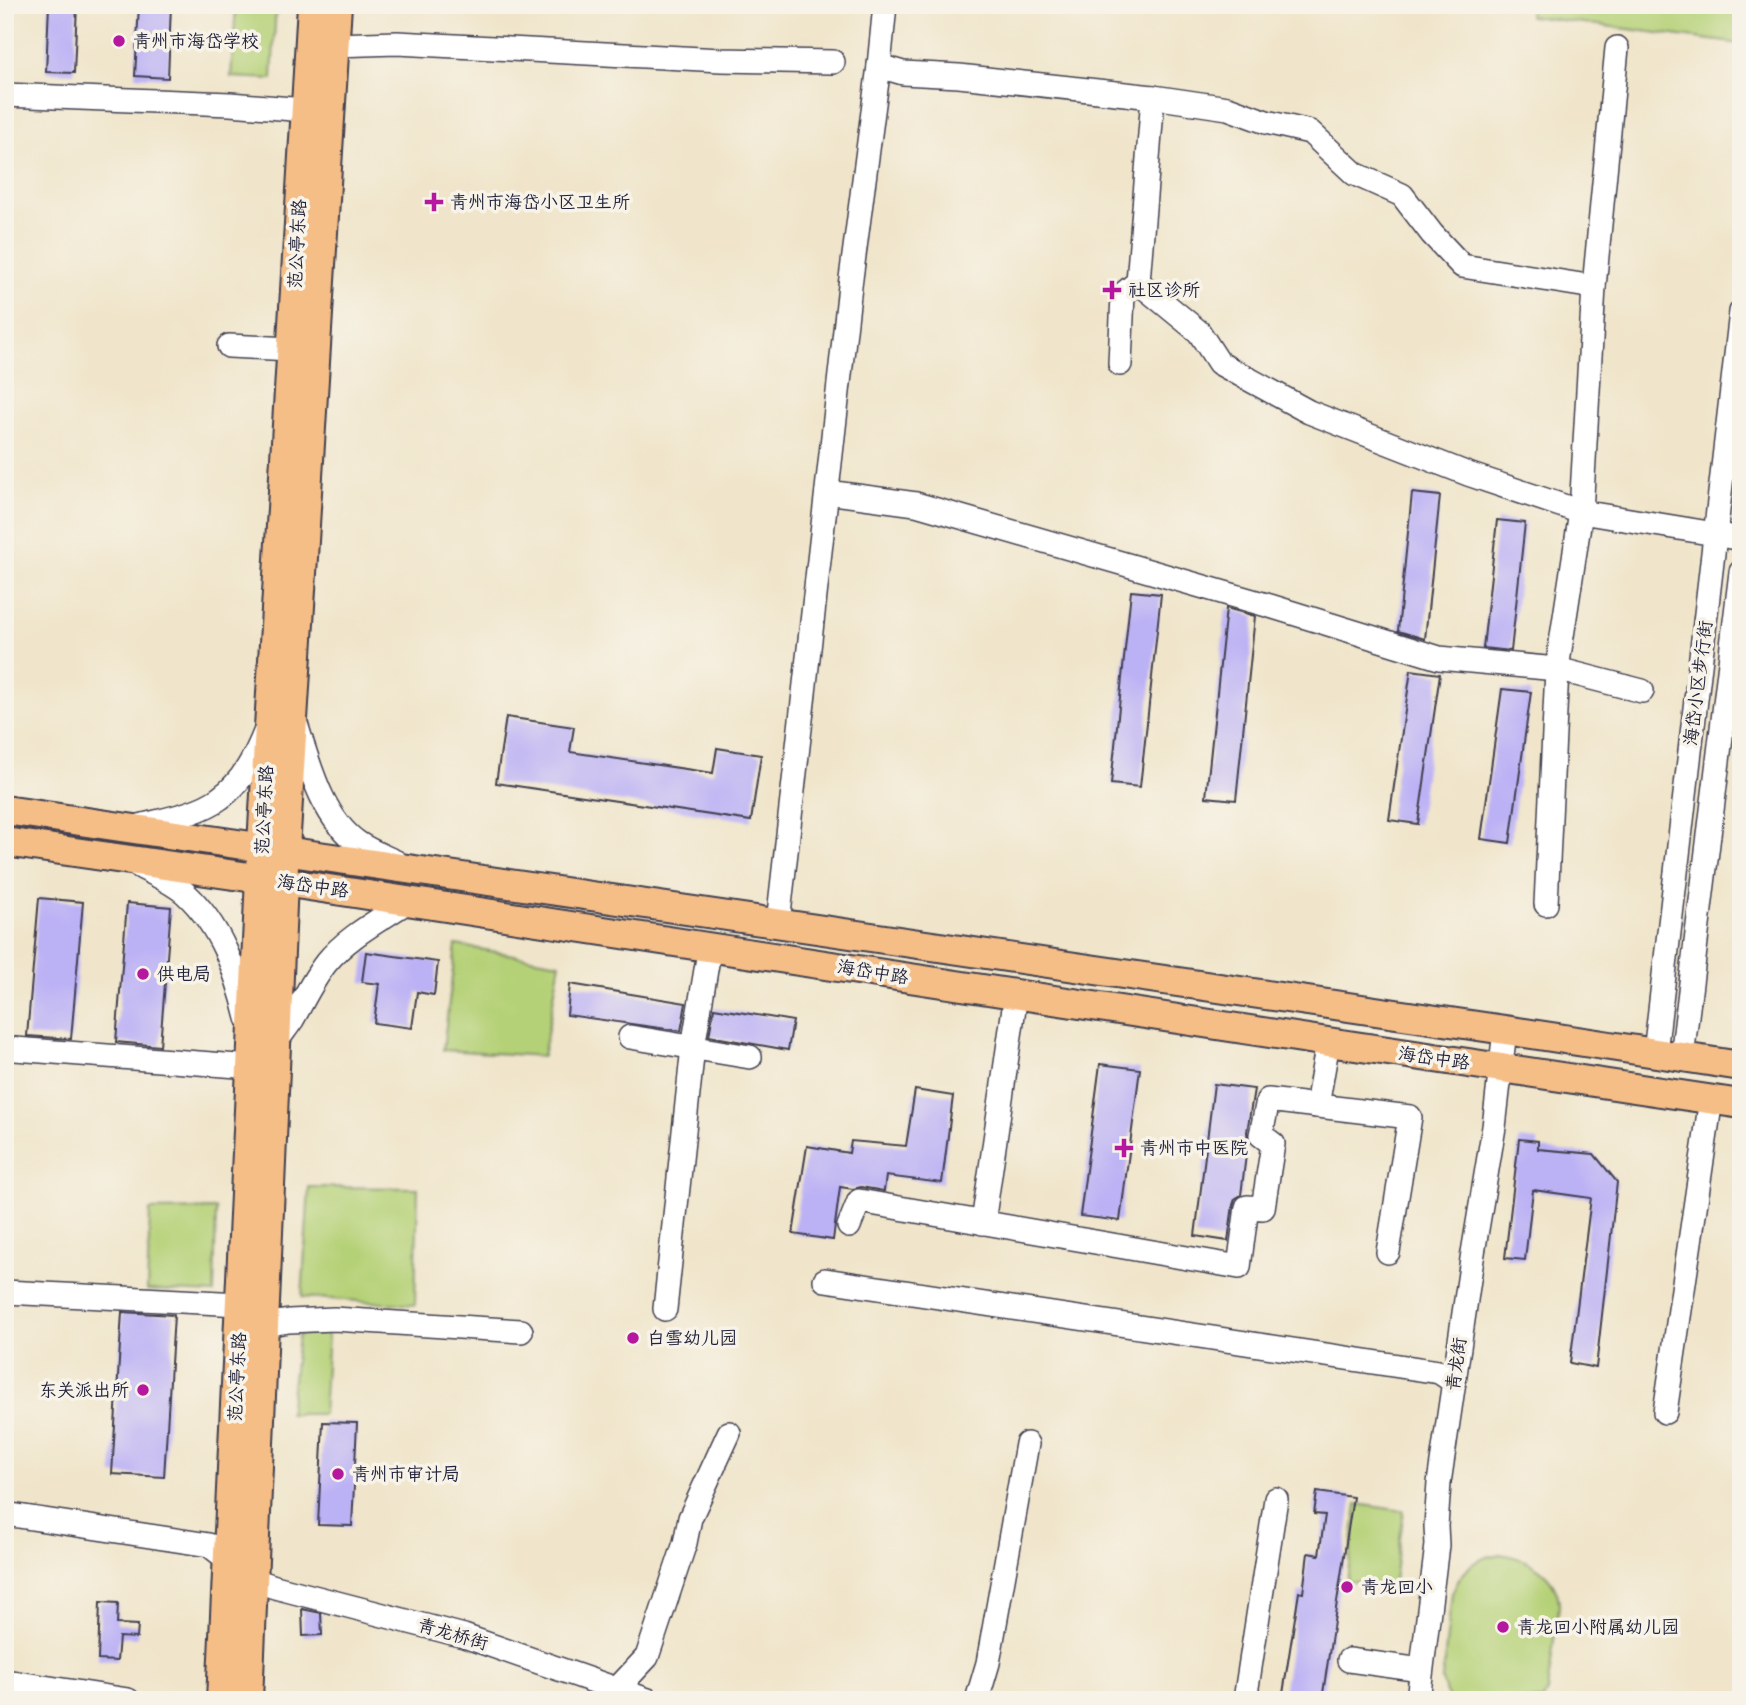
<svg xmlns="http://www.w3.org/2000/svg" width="1746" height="1705" font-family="Mali,'LXGW WenKai TC',sans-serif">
<rect width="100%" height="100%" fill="#f7f3e8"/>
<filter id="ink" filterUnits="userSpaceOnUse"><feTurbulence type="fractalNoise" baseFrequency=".0143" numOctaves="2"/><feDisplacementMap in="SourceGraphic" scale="14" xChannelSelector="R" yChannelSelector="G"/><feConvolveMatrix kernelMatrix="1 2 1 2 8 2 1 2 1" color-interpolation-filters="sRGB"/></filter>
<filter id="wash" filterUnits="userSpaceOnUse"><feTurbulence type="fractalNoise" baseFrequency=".00686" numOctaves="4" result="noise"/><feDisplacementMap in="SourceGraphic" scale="28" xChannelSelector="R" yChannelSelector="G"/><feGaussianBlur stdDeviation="1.57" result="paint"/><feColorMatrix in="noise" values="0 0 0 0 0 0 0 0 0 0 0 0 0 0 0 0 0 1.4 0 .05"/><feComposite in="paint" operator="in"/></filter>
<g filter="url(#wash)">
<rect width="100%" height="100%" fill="#f0e5ca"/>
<!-- green -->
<g fill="#b5d177" stroke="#6c7a59" stroke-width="2">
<path d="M236,5H276L272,79L231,77Z"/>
<path d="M1530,5H1741V44L1529,16Z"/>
<path d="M456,945L560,963L543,1056L443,1050Z"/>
<path d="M309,1187L418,1188L415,1305L302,1297Z"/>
<path d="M216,1209L214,1293L147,1290L150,1210Z"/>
<path d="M328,1332L323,1414H289L298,1335Z"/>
<path d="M1357,1504L1404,1511L1393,1587L1347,1581Z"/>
<path d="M1500,1554C1526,1557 1557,1574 1559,1603C1559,1612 1557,1622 1555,1631C1553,1651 1550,1671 1547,1691L1543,1700H1450L1446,1693L1442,1680L1452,1593L1459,1579L1472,1564L1486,1557Z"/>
</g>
<g id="blocks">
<!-- building -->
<g fill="#bbb1f5">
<path d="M49,5H77L74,73L46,72Z"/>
<path d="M139,5H171L168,78L135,76Z"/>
<path d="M1412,493L1440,496L1425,639L1398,631Z"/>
<path d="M1497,520L1525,523L1511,651L1483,648Z"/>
<path d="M1131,591L1161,594L1140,787L1111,784Z"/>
<path d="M1226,608L1255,616L1236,800L1206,797Z"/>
<path d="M1411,670L1440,674L1418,824L1389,820Z"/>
<path d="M1502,689L1531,692L1510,843L1481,839Z"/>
<path d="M506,717L574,727L570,752L713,773L717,748L761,755L751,821L496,783Z"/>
<path d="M39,898L83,902L71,1039L27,1036Z"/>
<path d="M127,903L171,907L160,1046L116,1042Z"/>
<path d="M366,952L438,962L434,995L417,992L412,1028L374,1023L379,984L362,982Z"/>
<path d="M570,984L686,1003L681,1031L567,1015Z"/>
<path d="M714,1008L793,1021L788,1050L709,1036Z"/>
<path d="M1100,1064L1140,1069L1120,1221L1080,1216Z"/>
<path d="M1214,1084L1254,1089L1247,1132L1248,1139L1241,1195L1235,1199L1233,1205L1228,1241L1195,1236Z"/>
<path d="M915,1090L953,1096L942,1183L886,1176L884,1191L861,1187L853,1189L840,1187L833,1240L793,1234L807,1146L849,1153L851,1141L906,1146Z"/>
<path d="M1519,1139L1538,1141V1149L1594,1154L1617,1182L1596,1368L1570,1363L1591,1198L1533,1190L1525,1260L1505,1258Z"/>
<path d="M122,1312L174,1315L164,1477L112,1474Z"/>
<path d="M323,1422L357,1423L352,1526L318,1525Z"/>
<path d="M1317,1492L1353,1497L1322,1700H1282L1299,1592L1303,1593L1308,1553L1319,1555L1325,1515L1314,1514Z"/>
<path d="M100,1602L118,1603L117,1624L138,1625L137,1638L119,1637L117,1661L98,1660Z"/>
<path d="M302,1609L321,1613L322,1635L303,1636Z"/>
</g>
</g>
</g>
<g filter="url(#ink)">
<use href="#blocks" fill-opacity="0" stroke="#413f50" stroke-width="2"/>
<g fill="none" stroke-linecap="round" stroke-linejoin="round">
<defs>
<g id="minor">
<path d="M334,45L397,43L721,60L833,62"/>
<path d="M879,66L903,73L959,76L1153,97L1228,108L1266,122L1310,132L1355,174L1402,195L1432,234L1462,266L1594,287"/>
<path d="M5,95L230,104L305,110"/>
<path d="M1138,282L1199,332L1219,363L1309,412L1468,474L1581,512L1715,534L1741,539"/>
<path d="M229,346L291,349"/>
<path d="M1120,364L1123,294L1138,282L1153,97"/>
<path d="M827,492L916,504L1270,606L1439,658L1557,669L1642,691"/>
<path d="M296,724C309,764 322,818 358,843C370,851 383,856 396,862"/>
<path d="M136,827C162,820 199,814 220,798C243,782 256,755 266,730"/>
<path d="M137,865C153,874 171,881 185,893C220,925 237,972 248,1018"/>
<path d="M1546,904L1557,669L1581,512L1594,287L1617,48"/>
<path d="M778,923L850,286L879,66L885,5"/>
<path d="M630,1037L750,1057"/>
<path d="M276,1042C281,1035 287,1027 292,1020C303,1001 312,981 326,963C348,936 380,920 408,901"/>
<path d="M15,1049L251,1067"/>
<path d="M1655,1053L1741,312"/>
<path d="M1682,1057L1741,572"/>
<path d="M1317,1106L1328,1042"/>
<path d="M983,1223L1016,994"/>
<path d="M849,1226L859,1201L1239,1267L1247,1207L1263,1208L1273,1144L1261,1135L1268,1100L1410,1117L1388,1252"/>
<path d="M825,1280L1439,1372L1454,1382"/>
<path d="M5,1292L240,1304"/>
<path d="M665,1309L693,1047L710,946"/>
<path d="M264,1325L289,1321L334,1319L521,1331"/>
<path d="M1665,1412L1711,1099"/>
<path d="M5,1514L209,1545L254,1580L275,1587L464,1636L648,1700"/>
<path d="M1349,1660L1421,1670"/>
<path d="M5,1681L128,1700"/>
<path d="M613,1700L617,1689L647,1657L685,1543L690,1518L729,1433"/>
<path d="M977,1700L988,1663L1027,1444"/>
<path d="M1245,1700L1276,1499"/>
<path d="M1418,1700L1437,1545L1436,1526L1439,1483L1472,1259L1494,1127L1505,1030"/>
</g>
<g id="major">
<path d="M5,810L1505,1030L1741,1066"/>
<path d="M5,842L283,882L1328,1042L1741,1104"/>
<path d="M221,1700L260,878L312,5"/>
<path d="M248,1700L283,882L337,5"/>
</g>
</defs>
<!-- minor casing -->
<use href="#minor" stroke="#413f50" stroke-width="26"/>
<!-- major casing -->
<use href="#major" stroke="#413f50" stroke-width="32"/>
<!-- minor -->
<use href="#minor" stroke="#fff" stroke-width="23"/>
<!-- major -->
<use href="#major" stroke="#f6be87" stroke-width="28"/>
</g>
</g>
<!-- markers -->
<g fill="#b5179e" stroke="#f7f3e8" stroke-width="2.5">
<circle cx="119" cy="41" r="7"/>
<path d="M430.5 191.5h7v7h7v7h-7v7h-7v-7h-7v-7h7z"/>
<path d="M1108.5 279.5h7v7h7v7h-7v7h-7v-7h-7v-7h7z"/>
<circle cx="143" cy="974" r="7"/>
<path d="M1120.5 1137.5h7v7h7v7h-7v7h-7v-7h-7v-7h7z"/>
<circle cx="633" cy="1338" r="7"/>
<circle cx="143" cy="1390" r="7"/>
<circle cx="338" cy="1474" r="7"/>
<circle cx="1347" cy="1587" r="7"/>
<circle cx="1503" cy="1627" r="7"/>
</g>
<g text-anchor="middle" stroke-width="7" stroke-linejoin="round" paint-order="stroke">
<!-- poi labels -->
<g font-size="18" fill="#22223b" stroke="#f7f3e8" text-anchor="start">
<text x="133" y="47">青州市海岱学校</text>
<text x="450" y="208">青州市海岱小区卫生所</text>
<text x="1128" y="296">社区诊所</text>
<text x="157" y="980">供电局</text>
<text x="1140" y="1154">青州市中医院</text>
<text x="647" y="1344">白雪幼儿园</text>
<text x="129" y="1396" text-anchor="end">东关派出所</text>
<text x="352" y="1480">青州市审计局</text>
<text x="1361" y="1593">青龙回小</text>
<text x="1517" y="1633">青龙回小附属幼儿园</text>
</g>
<!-- street labels -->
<g font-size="18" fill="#22223b" stroke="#f7f3e8">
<text transform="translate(297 244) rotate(-87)" y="6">范公亭东路</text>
<text transform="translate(1698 683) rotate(-83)" y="6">海岱小区步行街</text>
<text transform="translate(264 810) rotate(-87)" y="6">范公亭东路</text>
<text transform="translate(313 886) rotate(8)" y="6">海岱中路</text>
<text transform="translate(873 972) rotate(9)" y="6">海岱中路</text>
<text transform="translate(1434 1058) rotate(8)" y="6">海岱中路</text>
<text transform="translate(1456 1364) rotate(-82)" y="6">青龙街</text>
<text transform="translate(237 1377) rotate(-87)" y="6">范公亭东路</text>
<text transform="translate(453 1634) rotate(16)" y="6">青龙桥街</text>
</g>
</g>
<!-- margin -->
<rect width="1746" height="1705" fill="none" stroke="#f7f3e8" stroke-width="28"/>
</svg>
